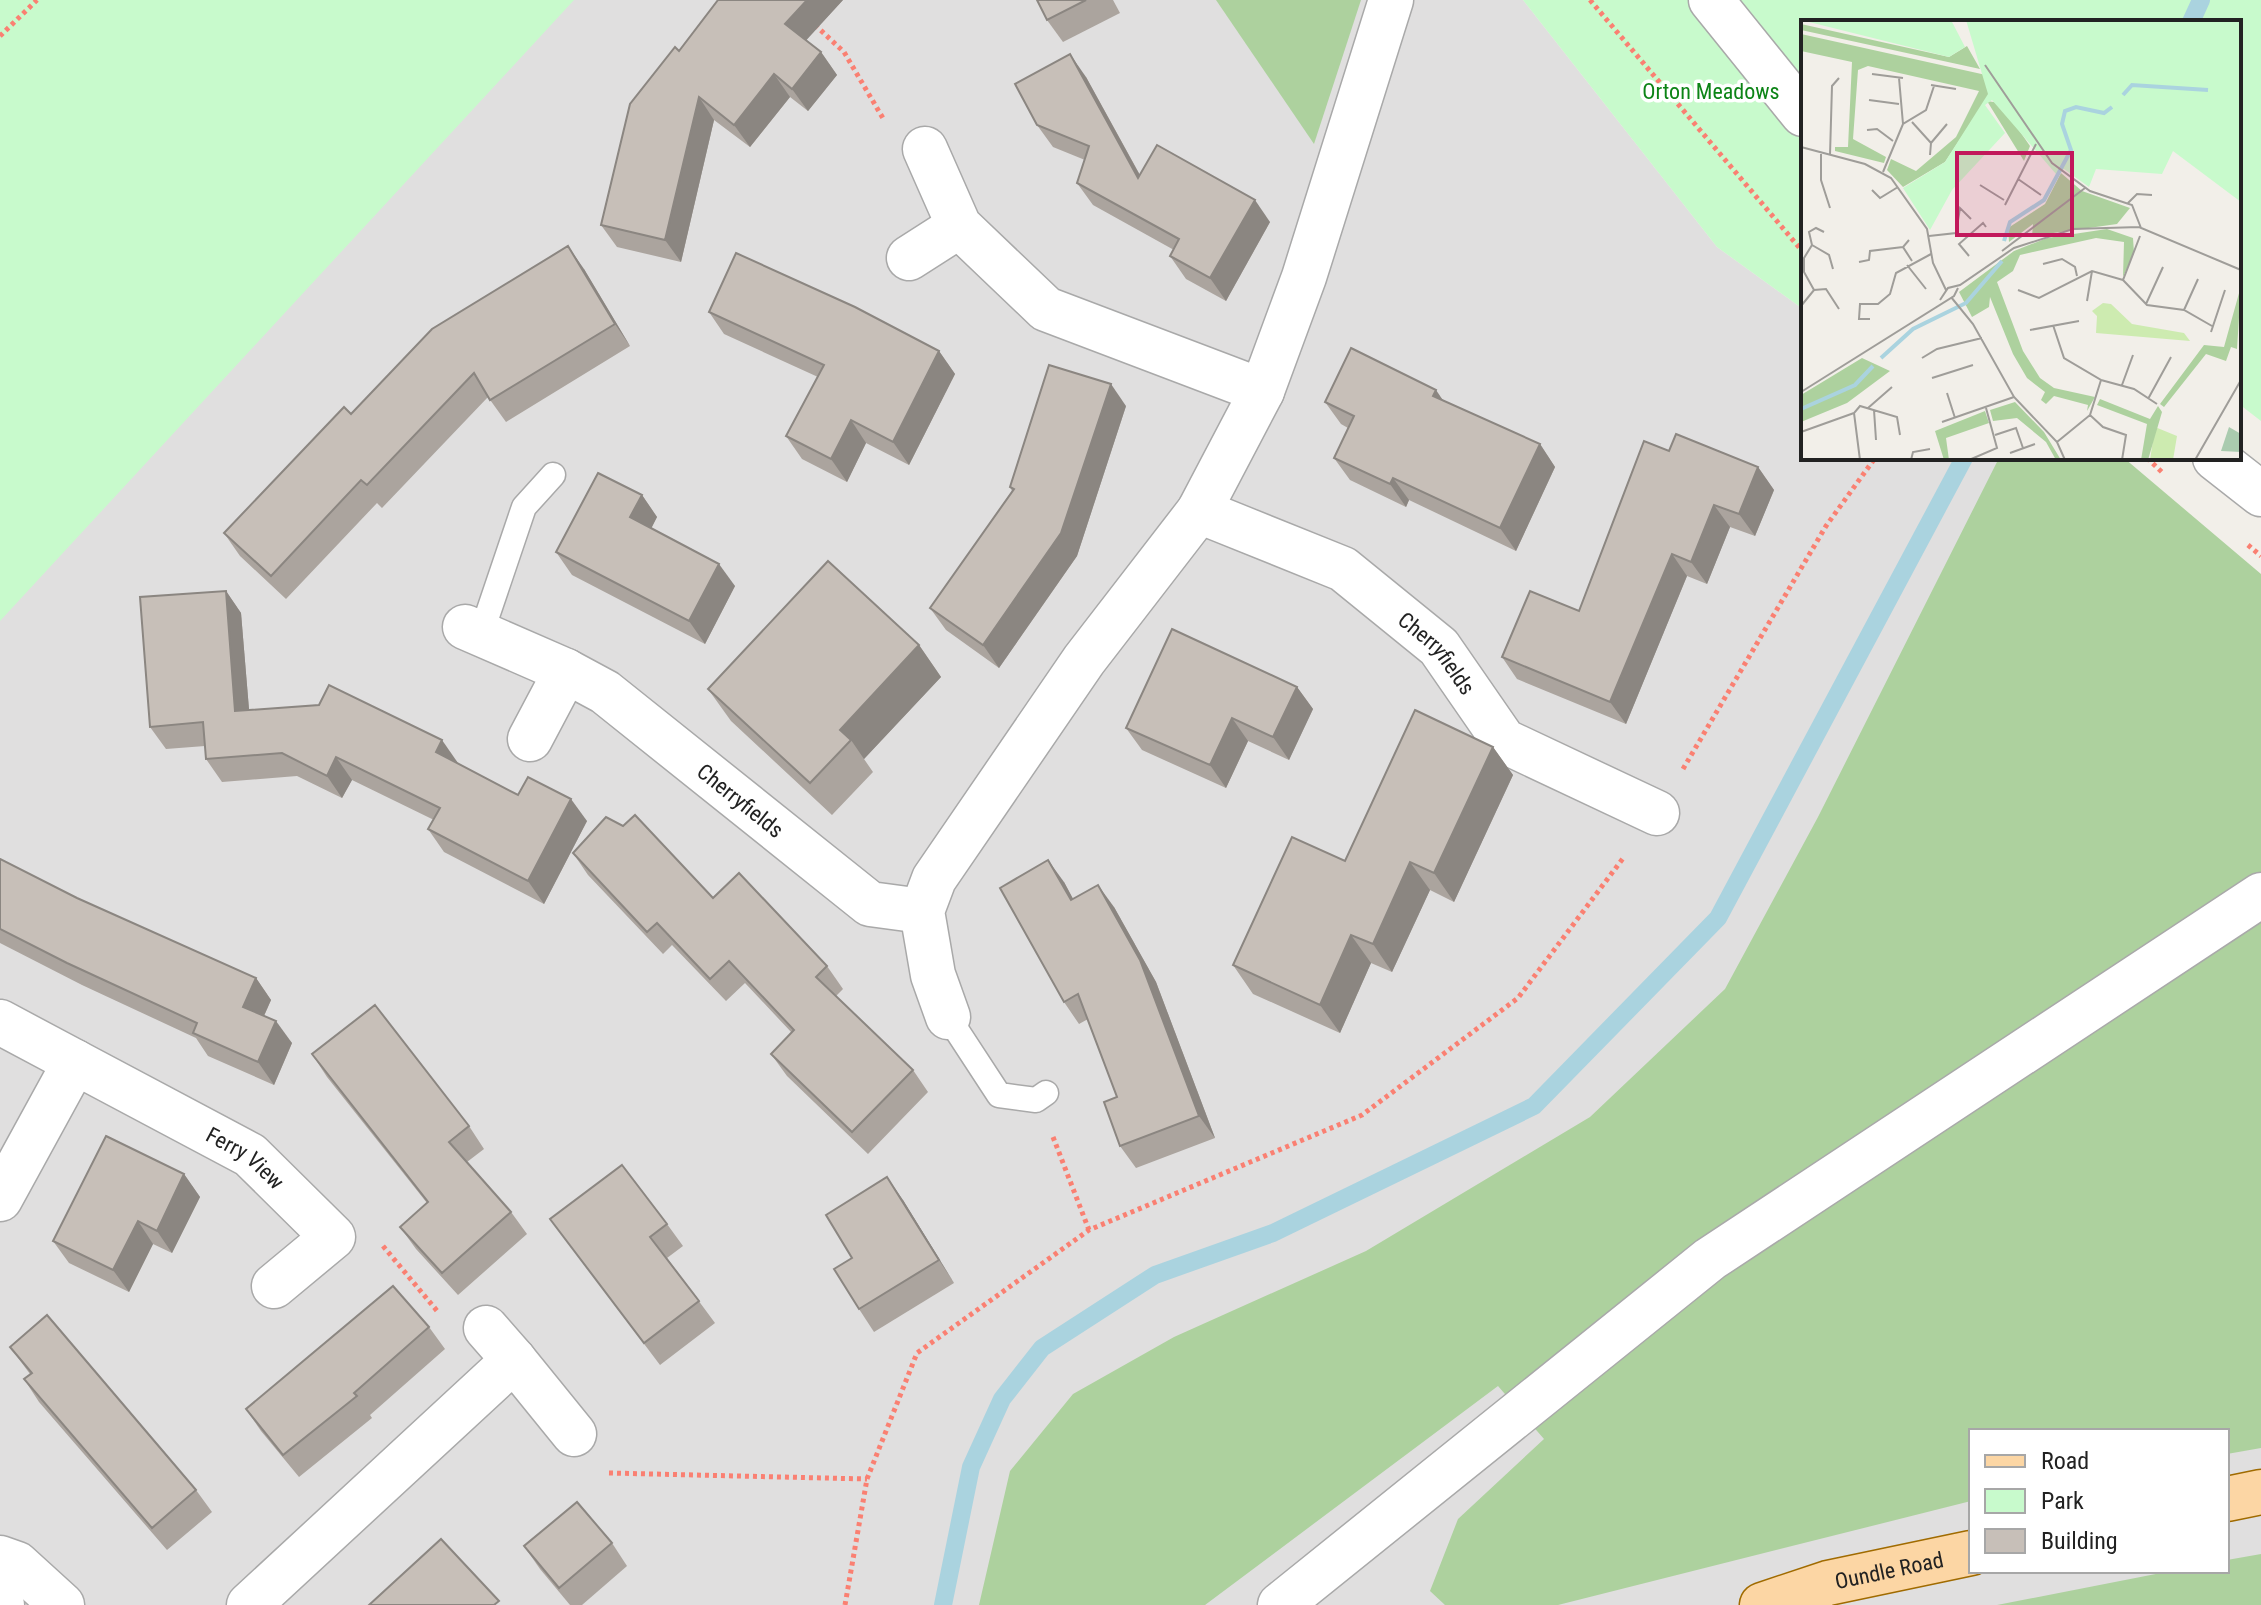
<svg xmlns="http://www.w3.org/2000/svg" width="2261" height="1605" font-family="'Roboto Condensed',sans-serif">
<rect width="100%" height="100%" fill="#f2efe9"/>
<!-- residential -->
<path fill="#e0dfdf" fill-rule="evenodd" d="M0,0H1523L1717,247L1803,309V458H2009L2261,639V1605H0ZM1971,1431H2227V1571H1971Z"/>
<!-- forest -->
<g fill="#add19e">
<path d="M1216,0H1361L1314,144Z"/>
<path d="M1999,458H2124L2261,574V1448L2227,1454V1431H1971V1501L1558,1605H1445L1430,1591L1458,1519L1544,1439L1498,1386L1205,1605H979L1010,1471L1073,1394L1174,1337L1366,1251L1590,1117L1725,989L1818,817Z"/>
<path d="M2261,1554V1605H1997L2171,1571H2227V1560Z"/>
</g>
<!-- park -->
<g fill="#c8facc">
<path d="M0,0H574L0,621Z"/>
<path d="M1523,0H2261V421L2239,404V22H1803V309L1717,247Z"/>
</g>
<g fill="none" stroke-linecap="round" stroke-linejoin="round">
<!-- stream -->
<g stroke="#aad3df" stroke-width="18">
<path d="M2191,22L2201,0"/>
<path d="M943,1605L971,1467L1002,1399L1042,1348L1155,1275L1273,1233L1534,1106L1718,918L1964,458"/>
</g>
<defs>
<g id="service">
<path d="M481,634L524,507L553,475"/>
<path d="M948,1017L999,1095L1036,1100L1046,1093"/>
</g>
<g id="minor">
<path d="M1711,0L1803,114"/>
<path d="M925,149L959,226L1046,309L1262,391"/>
<path d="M909,258L959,226"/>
<path d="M2215,458L2261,494"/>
<path id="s1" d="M1199,511L1343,569L1439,647L1504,741L1657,813"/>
<path id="s2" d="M465,627L566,671L605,692L870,904L922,911"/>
<path d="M530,739L566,671"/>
<path d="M948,1017L933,975L922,911L934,879L1084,660L1199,511L1262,391L1304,277L1391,0"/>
<path d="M0,1022L75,1062"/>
<path id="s3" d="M0,1199L75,1062L250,1155L333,1237L274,1286"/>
<path d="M486,1328L514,1360"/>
<path d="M0,1558L17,1564L62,1605"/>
<path d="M0,1597L2,1605"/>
<path d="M249,1605L514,1360L574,1434"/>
<path d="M1280,1605L1710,1259L2261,895"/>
</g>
<g id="primary">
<path d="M2227,1499L2261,1492"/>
<path id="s4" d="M1762,1605L1828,1583L1971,1553"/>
</g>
</defs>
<!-- service casing -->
<use href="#service" stroke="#a9a9a9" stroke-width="27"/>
<!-- minor casing -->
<use href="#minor" stroke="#a9a9a9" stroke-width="47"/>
<!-- primary casing -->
<use href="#primary" stroke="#a06b00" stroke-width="47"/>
<!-- path -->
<g stroke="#fa8072" stroke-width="5" stroke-dasharray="4 4" stroke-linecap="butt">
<path d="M1590,0L1803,252"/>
<path d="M815,25L844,52L884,120"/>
<path d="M0,36L37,0"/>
<path d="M2147,458L2164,474"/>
<path d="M2248,545L2261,556"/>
<path d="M1683,769L1826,526L1875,458"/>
<path d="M1053,1137L1089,1230"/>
<path d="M383,1246L438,1312"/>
<path d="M609,1473L867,1479"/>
<path d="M845,1605L867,1479L917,1353L1089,1230L1362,1115L1518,998L1624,857"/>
</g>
<!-- service -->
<use href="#service" stroke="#fff" stroke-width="24"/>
<!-- minor -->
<use href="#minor" stroke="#fff" stroke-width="44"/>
<!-- primary -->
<use href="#primary" stroke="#fcd6a4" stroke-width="44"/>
</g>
<!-- wall -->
<g fill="#aba49e">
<path d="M718,0H843L806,40L821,52L837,75L808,111L790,97L750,147L714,120L681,262L617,247L601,225L679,51Z"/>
<path d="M1037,0H1113L1120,13L1063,42L1047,20Z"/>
<path d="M1086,77L1140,175L1270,222L1226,301L1186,279L1170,256L1174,250L1093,205L1077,183L1085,160L1053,147L1037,125Z"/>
<path d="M584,269L630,346L506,422L488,397L382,508L377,503L286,599L240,556L224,533Z"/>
<path d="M709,312L939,351L955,374L909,465L866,443L847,482L802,459L786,436L818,377L724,334Z"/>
<path d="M1443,400L1540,444L1555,467L1516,551L1409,500L1406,507L1350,480L1334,458L1348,428L1341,424L1325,402Z"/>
<path d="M1126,406L1077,556L999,668L946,630L930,608L1012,491L1010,487Z"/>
<path d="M1669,451L1758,467L1774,490L1755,536L1730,527L1707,584L1687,576L1626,724L1517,679L1502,657L1579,611Z"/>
<path d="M642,495L657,517L651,528L735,586L705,644L572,575L556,552Z"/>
<path d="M226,591L241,613L249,710L457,763L518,795L587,821L544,904L444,852L428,829L434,820L352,780L342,798L297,776L222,782L206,759L205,746L166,749L150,727Z"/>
<path d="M919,645L941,677L864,759L873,772L832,815L731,721L708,689Z"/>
<path d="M1297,687L1313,709L1289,760L1248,741L1226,788L1142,750L1126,728Z"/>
<path d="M1493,747L1513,775L1454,902L1430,890L1392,972L1371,963L1340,1033L1253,994L1233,965L1345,861Z"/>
<path d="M573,853L713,898L827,966L843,989L836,996L913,1070L928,1092L868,1154L787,1076L771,1054L792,1033L745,983L726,1001L672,945L663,954L588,875Z"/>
<path d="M0,859L77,898L256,978L271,1000L264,1016L292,1043L274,1085L208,1056L196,1038L82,985L0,943Z"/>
<path d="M1064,882L1073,899L1114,907L1156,982L1215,1138L1136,1168L1120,1146L1117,1097L1088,1019L1079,1024L1064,1002Z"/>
<path d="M312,1054L469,1126L484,1149L467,1162L511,1212L527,1234L458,1295L416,1249L400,1227L427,1203L327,1077Z"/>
<path d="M184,1174L200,1197L172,1253L153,1244L129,1292L69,1263L53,1241Z"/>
<path d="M903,1200L954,1283L874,1332L859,1309L852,1258Z"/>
<path d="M550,1219L667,1224L683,1246L667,1258L715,1323L660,1365Z"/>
<path d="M429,1327L445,1349L370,1415L372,1418L299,1477L261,1431L246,1409Z"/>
<path d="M10,1347L196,1490L212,1512L167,1550L39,1402L24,1379L30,1374Z"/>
<path d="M612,1543L627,1566L582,1605H570L540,1569L524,1546Z"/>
</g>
<!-- shaded-wall -->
<g fill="#8b8681">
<path d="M807,0H843L801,46L785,24Z"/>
<path d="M821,52L837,75L808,111L792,89Z"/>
<path d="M1070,54L1086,77L1154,201L1138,178Z"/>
<path d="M774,74L790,97L750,147L734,125Z"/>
<path d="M699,97L714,120L681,262L665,240Z"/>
<path d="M1255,200L1270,222L1226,301L1210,278Z"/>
<path d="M568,246L584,269L630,346L615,324Z"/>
<path d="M939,351L955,374L909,465L893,442Z"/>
<path d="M1111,384L1126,406L1077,556L999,668L983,645Z"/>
<path d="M1436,390L1451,412L1433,396Z"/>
<path d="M851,420L866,443L847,482L831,459Z"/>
<path d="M1540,444L1555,467L1516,551L1500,528Z"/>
<path d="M1758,467L1774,490L1755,536L1739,514Z"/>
<path d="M1393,478L1409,500L1406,507L1390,484Z"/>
<path d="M642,495L657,517L646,539L630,517Z"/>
<path d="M1714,505L1730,527L1707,584L1691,562Z"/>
<path d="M1672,554L1687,576L1626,724L1610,702Z"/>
<path d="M719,564L735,586L705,644L689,621Z"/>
<path d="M226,591L241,613L251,733L235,711Z"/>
<path d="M919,645L941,677L864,759L851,740L840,730Z"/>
<path d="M1297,687L1313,709L1289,760L1273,737Z"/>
<path d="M1232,718L1248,741L1226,788L1210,765Z"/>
<path d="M442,740L458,763L436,752Z"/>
<path d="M1493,747L1513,775L1454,902L1434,873Z"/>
<path d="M336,757L352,780L342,798L327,776Z"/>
<path d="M571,799L587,821L544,904L528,881Z"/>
<path d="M1048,860L1064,882L1086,923L1071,900Z"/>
<path d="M1410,862L1430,890L1392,972L1373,944Z"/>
<path d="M1098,885L1114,907L1156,982L1215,1138L1199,1116Z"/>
<path d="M1351,935L1371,963L1340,1033L1320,1005Z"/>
<path d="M256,978L271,1000L258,1029L243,1007Z"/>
<path d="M276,1021L292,1043L274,1085L258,1062Z"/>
<path d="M184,1174L200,1197L172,1253L157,1231Z"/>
<path d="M887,1177L903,1200L954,1283L939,1260Z"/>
<path d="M138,1221L153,1244L129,1292L113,1270Z"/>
</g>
<!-- building -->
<g fill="#c7bfb8" stroke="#8b8681" stroke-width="2">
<path d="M718,0H807L785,24L821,52L792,89L774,74L734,125L699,97L665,240L601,225L630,104L675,47L679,51Z"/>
<path d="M1037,0H1086L1047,20Z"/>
<path d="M1070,54L1138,178L1157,145L1255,200L1210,278L1170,256L1179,239L1077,183L1089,146L1037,125L1015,84Z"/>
<path d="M568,246L615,324L490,400L474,373L367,485L361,480L271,576L224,533L344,407L351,414L432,329Z"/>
<path d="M736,253L855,307L939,351L893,442L851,420L831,459L786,436L824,365L709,312Z"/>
<path d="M1351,348L1436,390L1433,396L1540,444L1500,528L1393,478L1390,484L1334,458L1354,416L1325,402Z"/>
<path d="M1049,365L1111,384L1061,533L983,645L930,608L1014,489L1010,487Z"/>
<path d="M1676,434L1758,467L1739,514L1714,505L1691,562L1672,554L1610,702L1502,657L1530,591L1579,611L1644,441L1669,451Z"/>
<path d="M598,473L642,495L630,517L719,564L689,621L556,552Z"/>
<path d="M828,561L919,645L840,730L851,740L810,783L708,689Z"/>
<path d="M226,591L235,711L319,705L329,685L442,740L436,752L518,795L528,777L571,799L528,881L428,829L440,808L336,757L327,776L282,753L206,759L203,722L150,727L140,597Z"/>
<path d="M1172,629L1297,687L1273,737L1232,718L1210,765L1126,728Z"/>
<path d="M1415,710L1493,747L1434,873L1410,862L1373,944L1351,935L1320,1005L1233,965L1292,837L1345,861Z"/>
<path d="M635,815L713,898L739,873L827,966L816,977L913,1070L852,1132L771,1054L794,1030L729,961L710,979L657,923L647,932L573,853L606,817L623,826Z"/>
<path d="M0,859L77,898L256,978L243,1007L276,1021L258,1062L193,1033L197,1023L67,963L0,929Z"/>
<path d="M1048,860L1071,900L1098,885L1140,960L1199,1116L1120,1146L1104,1102L1117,1097L1078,994L1064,1002L1000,888Z"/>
<path d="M375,1005L469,1126L449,1142L511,1212L442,1273L400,1227L428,1202L312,1054Z"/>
<path d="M106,1136L184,1174L157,1231L138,1221L113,1270L53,1241Z"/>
<path d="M622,1165L667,1224L650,1237L699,1301L644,1343L550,1219Z"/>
<path d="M887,1177L939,1260L859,1309L834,1269L852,1258L826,1215Z"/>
<path d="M393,1286L429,1327L354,1393L357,1396L283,1455L246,1409Z"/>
<path d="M47,1315L196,1490L152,1528L24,1379L32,1373L10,1347Z"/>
<path d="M577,1502L612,1543L559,1588L524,1546Z"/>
<path d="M441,1539L499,1601L494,1605H369Z"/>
</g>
<g text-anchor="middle" stroke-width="7" stroke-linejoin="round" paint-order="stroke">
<!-- park labels -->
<g font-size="22" fill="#0c8416" stroke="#fff">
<text x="1711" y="99">Orton Meadows</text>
</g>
<!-- street labels -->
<g font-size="22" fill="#222" stroke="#fff">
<text dy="8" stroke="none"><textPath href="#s1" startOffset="282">Cherryfields</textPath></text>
<text dy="8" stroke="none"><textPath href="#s2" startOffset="328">Cherryfields</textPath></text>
<text dy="8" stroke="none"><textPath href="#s3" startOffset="352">Ferry View</textPath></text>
<text dy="8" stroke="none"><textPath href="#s4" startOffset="132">Oundle Road</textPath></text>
</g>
</g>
<!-- overview -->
<g transform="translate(1801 20)">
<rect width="440" height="440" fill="#f2efe9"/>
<path d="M302,283L310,284L331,304L383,313L389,321L295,313L296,296L291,291ZM354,407L376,416L372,440H349Z" fill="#cdebb0"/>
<path d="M0,4L148,37L166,26L179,49L0,10ZM0,14L185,55L188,75L144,142L102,167L86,150L90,139L115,151L155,117L178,71L67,46L57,50L52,119L85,137L83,143L34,131V127H47L51,42L0,31ZM186,81L199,83L229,126L223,141ZM260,153L281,171L329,188L316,204L231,216L232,204L208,222L207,208L244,184ZM306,209L332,218L333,233L322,257L323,222L295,218L219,235L212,251L196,262L222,331L239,358L253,368L294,377L286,391L287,385L253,376L245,384L240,380L244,372L226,358L212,334L189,277L188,287L171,297L158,272L213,231L246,218ZM440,266L436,329L430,327L425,341L405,334L363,387L359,384L403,325L423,327ZM61,338L89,351L46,383L0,402V375ZM299,379L349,399L357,386L361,392L347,440H340L346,404L296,385ZM214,382L243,412L260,440H255L245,422L216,398L192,401L189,390ZM184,391L188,403L145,418L148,440H143L134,411Z" fill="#add19e"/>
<path d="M428,407L440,414V432L420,431Z" fill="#aacbaf"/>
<path d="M0,0H150L164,27L148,37ZM165,0H440V182L372,131L361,154L295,149L288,167L263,149L255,154L191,80L184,85L204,113L151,170L129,210L102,168L144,142L187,74Z" fill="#c8facc"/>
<path fill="none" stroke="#aad3df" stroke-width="4" d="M322,75L331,65L407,70M203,221L209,202L243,180L270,130L261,104L264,91L275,87L303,93L311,87M80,338L112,309L165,283L201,241M0,389L54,365L72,346"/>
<path fill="none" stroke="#9f9d99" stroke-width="2" d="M184,45L251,143L289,171L331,185L340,208M71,54L102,58M98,58L102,104M130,65L155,69M68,80L98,84M111,102L130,123M66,110L76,109L92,121M0,127L64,144L90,158L126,209L132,243L145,270M20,134V160L29,188M29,135L31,66L38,58M129,135L130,123L146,104M82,152L102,104L125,90L133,66M217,159L240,175M179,165L203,180M71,170L79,178L97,167M327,183L336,174L351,175M204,185L235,124M128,216L155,213L159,188L170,199M108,220L102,227L111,241M11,225L28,235L32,249M201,231L284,168M168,236L158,224L182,203L185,207M58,242L68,240L69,231L102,227M242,244L261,239L274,247L276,256M106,245L125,269M322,260L346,285L383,290L411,306M13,270L3,252V238L11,225L8,212L15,208L23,212M217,270L238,278L291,251L322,260L339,216M150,277L172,304L213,377L256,422L264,440M139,280L147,268L159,265L213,228L272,209L338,207L440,250M286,281L291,251M345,284L362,247M0,286L13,270L25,269L38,289M383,290L397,259M69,299H58L59,284H77L89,274L95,253L130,234M252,305L263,338L300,360L289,395M229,310L278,301M410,312L424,270M121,338L136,329L181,318M131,358L172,345M300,360L333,369L356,384M321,365L332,335M0,372L153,276L157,268M146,373L154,398M347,379L370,337M67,388L91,367M73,390L75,420M141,402L213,377M0,412L53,393M194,415L215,408L222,428M256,422L289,395L302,407L325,415L321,440M209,433L234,424M59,440L53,393L59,386L96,397L99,415M110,440L112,432L129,429M168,440L196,428L185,388M394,440L440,360"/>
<path fill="#c2185b" fill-opacity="0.15" stroke="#c2185b" stroke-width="4" d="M156,133H271V215H156Z"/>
<rect width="440" height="440" fill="none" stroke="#222" stroke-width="4"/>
</g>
<!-- legend -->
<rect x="1969" y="1429" width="260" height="144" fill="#ffffff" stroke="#a7a7a7" stroke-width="2"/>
<rect x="1985" y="1455" width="40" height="12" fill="#fcd6a4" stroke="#a7a7a7" stroke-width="2"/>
<text x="2041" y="1469" font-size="24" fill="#222222">Road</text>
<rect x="1985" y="1489" width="40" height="24" fill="#c8facc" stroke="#a7a7a7" stroke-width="2"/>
<text x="2041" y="1509" font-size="24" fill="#222222">Park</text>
<rect x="1985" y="1529" width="40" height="24" fill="#c7bfb8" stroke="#a7a7a7" stroke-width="2"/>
<text x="2041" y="1549" font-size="24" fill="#222222">Building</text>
</svg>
